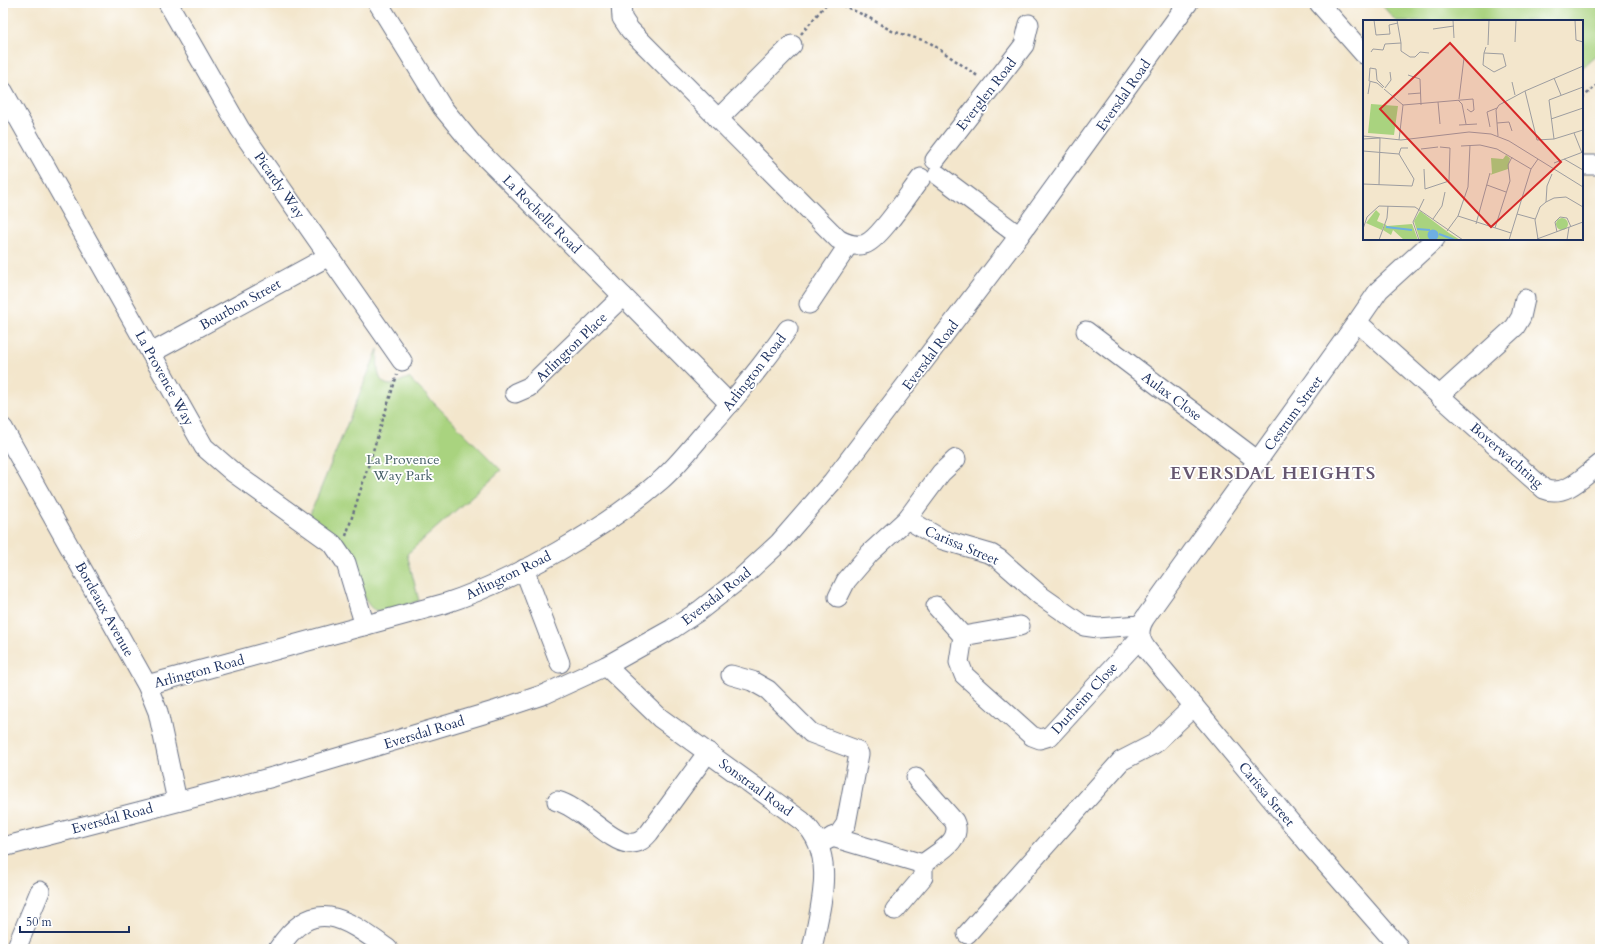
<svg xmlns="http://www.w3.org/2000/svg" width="1603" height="952" font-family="Cardo,serif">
<rect width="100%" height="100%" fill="#fff"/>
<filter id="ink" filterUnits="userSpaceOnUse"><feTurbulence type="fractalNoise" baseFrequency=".025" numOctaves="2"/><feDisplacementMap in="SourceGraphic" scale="8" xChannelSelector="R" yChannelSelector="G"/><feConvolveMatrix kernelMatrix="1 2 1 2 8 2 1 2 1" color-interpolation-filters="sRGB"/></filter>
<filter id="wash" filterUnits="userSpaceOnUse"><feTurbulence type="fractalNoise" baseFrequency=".012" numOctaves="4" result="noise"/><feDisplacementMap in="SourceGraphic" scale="16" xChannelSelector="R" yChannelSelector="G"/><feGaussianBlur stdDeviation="0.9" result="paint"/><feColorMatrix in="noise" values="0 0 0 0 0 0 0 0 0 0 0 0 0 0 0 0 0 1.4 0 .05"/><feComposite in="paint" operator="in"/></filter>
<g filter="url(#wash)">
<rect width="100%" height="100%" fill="#f3e6cc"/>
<!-- green -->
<g fill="#a9d37f" stroke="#62816e">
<path d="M1380,3H1600V52L1582,68V21H1396Z"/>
<path d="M378,349C378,359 374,385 391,385C396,384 403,379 409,378L501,470L407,554L419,601C410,603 383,613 375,610C361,604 361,576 356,563C347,542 326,530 309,517Z"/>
</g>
</g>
<g filter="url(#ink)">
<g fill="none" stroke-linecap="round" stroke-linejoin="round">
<defs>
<g id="minor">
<path d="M168,3L240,129L402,361"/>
<path d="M378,3L442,107L474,146L730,404"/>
<path d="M621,3L622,18L630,30L838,239C847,244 855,247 865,244C880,239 910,192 921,178"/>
<path d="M1319,3L1364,54"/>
<path d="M3,91L204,447L234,473L333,544L346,563L365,626"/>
<path d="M718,119L792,45"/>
<path d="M935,160L1024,45L1029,24"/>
<path d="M1582,165H1600"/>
<path d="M938,175L1019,236"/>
<path d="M809,304L849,244"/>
<path d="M1357,322L1544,489C1565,498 1584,476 1600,464"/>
<path d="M1086,331L1258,461"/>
<path d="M151,353L329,256"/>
<path d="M515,393L529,387L623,296"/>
<path d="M1439,396L1515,327L1521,317L1525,299"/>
<path d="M3,428L147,685L158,712L177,801"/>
<path d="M907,519L943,540L991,554L999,559L1041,596L1084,626L1098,628L1141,625"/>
<path d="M524,569L560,663"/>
<path d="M838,597L846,581L870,553L907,519L941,473L956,459"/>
<path d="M936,606L963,636"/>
<path d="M1020,626L963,636L959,662L964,675L1032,736L1040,739L1050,736L1140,638"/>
<path d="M606,666L660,718L802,821C838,853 820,908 812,949"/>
<path d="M731,675L752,681L768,690L811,733L856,750L859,754L846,824L839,834L819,844"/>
<path d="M147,685L443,604C516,580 603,530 661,480C677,466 690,449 704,433C734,400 762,366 788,329"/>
<path d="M557,801C581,807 610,842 628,843C638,844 643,840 649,833L708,752"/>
<path d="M832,837L923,864C936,853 964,841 954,821L916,778"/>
<path d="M3,847L273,777L497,710L545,694L606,666L672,629L699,611L741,578L779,543L832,482L1019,236L1188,3"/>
<path d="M895,910L923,877V864"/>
<path d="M967,934L1121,761L1154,744L1194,706"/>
<path d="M1398,946L1307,842L1148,651C1139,640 1137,630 1145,618L1357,322L1379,290L1435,239"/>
<path d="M16,949L40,891"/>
<path d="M278,949C314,894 346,919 388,949"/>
</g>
</defs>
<!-- minor casing -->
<use href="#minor" stroke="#676f84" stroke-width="21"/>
<!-- path -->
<g stroke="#676f84" stroke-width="2.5" stroke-dasharray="3 3" stroke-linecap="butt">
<path d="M837,3L866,16L892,31L929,42L979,77"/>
<path d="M801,34L827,3"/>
<path d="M1582,98L1600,83"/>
<path d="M346,536L397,375"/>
</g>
<!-- minor -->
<use href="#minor" stroke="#fff" stroke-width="19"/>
</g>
</g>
<g text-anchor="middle" stroke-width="3.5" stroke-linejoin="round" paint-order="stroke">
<!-- street labels -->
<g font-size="14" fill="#1b2f5e" stroke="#fff">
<text transform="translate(986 94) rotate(-52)" y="5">Everglen Road</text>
<text transform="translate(1123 95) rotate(-55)" y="5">Eversdal Road</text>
<text transform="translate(280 185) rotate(55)" y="5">Picardy Way</text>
<text transform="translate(542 214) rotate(45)" y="5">La Rochelle Road</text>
<text transform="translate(240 304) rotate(-29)" y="5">Bourbon Street</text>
<text transform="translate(571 347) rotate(-44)" y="5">Arlington Place</text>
<text transform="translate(930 355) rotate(-53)" y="5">Eversdal Road</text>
<text transform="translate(754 372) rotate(-52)" y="5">Arlington Road</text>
<text transform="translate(165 378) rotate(61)" y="5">La Provence Way</text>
<text transform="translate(1172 396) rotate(37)" y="5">Aulax Close</text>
<text transform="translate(1293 413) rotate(-54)" y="5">Cestrum Street</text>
<text transform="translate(1507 455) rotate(41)" y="5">Boverwachting</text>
<text transform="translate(962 545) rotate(23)" y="5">Carissa Street</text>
<text transform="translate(508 575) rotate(-26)" y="5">Arlington Road</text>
<text transform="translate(716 596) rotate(-38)" y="5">Eversdal Road</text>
<text transform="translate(105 609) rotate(61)" y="5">Bordeaux Avenue</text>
<text transform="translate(199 671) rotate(-15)" y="5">Arlington Road</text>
<text transform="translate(1084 698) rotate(-48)" y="5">Durheim Close</text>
<text transform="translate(424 732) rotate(-17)" y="5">Eversdal Road</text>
<text transform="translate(756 787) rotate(36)" y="5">Sonstraal Road</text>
<text transform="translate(1267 794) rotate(50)" y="5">Carissa Street</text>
<text transform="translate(112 818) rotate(-15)" y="5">Eversdal Road</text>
</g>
<!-- park labels -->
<g font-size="14" fill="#466068" stroke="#fff">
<text x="403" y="464">La Provence<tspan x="403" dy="16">Way Park</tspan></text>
</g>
<!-- district labels -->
<g font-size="18" font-weight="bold" letter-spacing="1" fill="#665770" stroke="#fff">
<text x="1273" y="479">EVERSDAL HEIGHTS</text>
</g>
</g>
<!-- overview -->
<g transform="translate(1363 20)">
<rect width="220" height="220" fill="#f3e6cc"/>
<path d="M8,84L35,86L31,115L5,113ZM143,135L147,138L145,149L127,155L129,153L128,138L140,139ZM13,190L17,194L14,201L21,204L19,210L3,203ZM57,191L86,213L97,220H57L51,201ZM193 204a6 6 0 1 1 12 0a6 6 0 1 1-12 0ZM22,204L24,206L49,204L55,220H41L30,210L28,215L20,210Z" fill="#a9d37f"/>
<path d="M64.5 215a5.5 5.5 0 1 1 11 0a5.5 5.5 0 1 1-11 0Z" fill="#6eafe2"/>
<path fill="none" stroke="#6eafe2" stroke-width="2" d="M23,207L49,210M54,209L67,210M76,214L92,220"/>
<path fill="none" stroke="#9d9da0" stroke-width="1" d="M11,0L13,15L27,14L26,5L35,3M90,0L91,18M212,0L213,20L220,22M70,9L91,6M152,22L153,0M38,23V31L47,37H52L57,32L66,33M125,25L126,0M8,32L10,29L20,30L22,24L38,23L34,0M121,33L140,34L143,46L131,52L120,45L121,33L123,27M45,55L57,59L58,85M191,58L198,75M149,62L152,75M20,68L14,63L6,61L7,48L13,49L14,60L21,67M22,68L28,60L27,52M21,69L40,85M162,71L174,120L191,119L220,110M5,74L7,62M45,74L58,73M96,79L101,38M95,80L99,84L103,104M75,82L77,104M40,85L110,79L111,90L108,92L104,89M188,99L220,88M134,103L146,102L149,111M96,105L114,104M127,107L124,92L134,88M211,113L219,133M0,116L38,120L106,112L128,114L146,121L220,167M135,116L133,90L136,85L162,71L220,46M0,119L17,118M191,119L186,80L220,67M36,120L40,85M98,126L117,125L134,129L168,149M58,129L75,127M0,131L36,134L51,159L49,166L0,164M36,134L38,128H45M201,139L220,150M191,143L220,132M61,149L62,169L86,161L87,128L77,127M16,165L17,118M124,165L143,172M183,182L184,166L189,154M154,194L172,199M95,196L148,213M70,199L79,186L82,172M113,204L127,153M132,208L147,161L145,145L149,137M0,209L4,197L16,186L52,187L100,220M84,211L95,196L105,167L107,125M194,212L192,202L197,197L204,198L208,207M174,219L220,202M175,219L172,200L177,187L183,182L191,178L203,177L220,187M16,220L24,198L25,186M56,220L50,202L61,179M146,220L168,149L175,139M204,220L206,207"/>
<path fill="#d62828" fill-opacity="0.15" stroke="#d62828" stroke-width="2" d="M87,23L198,142L128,207L17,89Z"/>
<rect width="220" height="220" fill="none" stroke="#1b2f5e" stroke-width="2"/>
</g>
<!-- margin -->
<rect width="1603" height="952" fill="none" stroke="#fff" stroke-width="16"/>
<!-- scale -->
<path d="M20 926v6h109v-6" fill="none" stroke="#1b2f5e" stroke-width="2"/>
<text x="26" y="926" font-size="12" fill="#1b2f5e" stroke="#ffffff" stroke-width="3" paint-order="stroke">50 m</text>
</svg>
